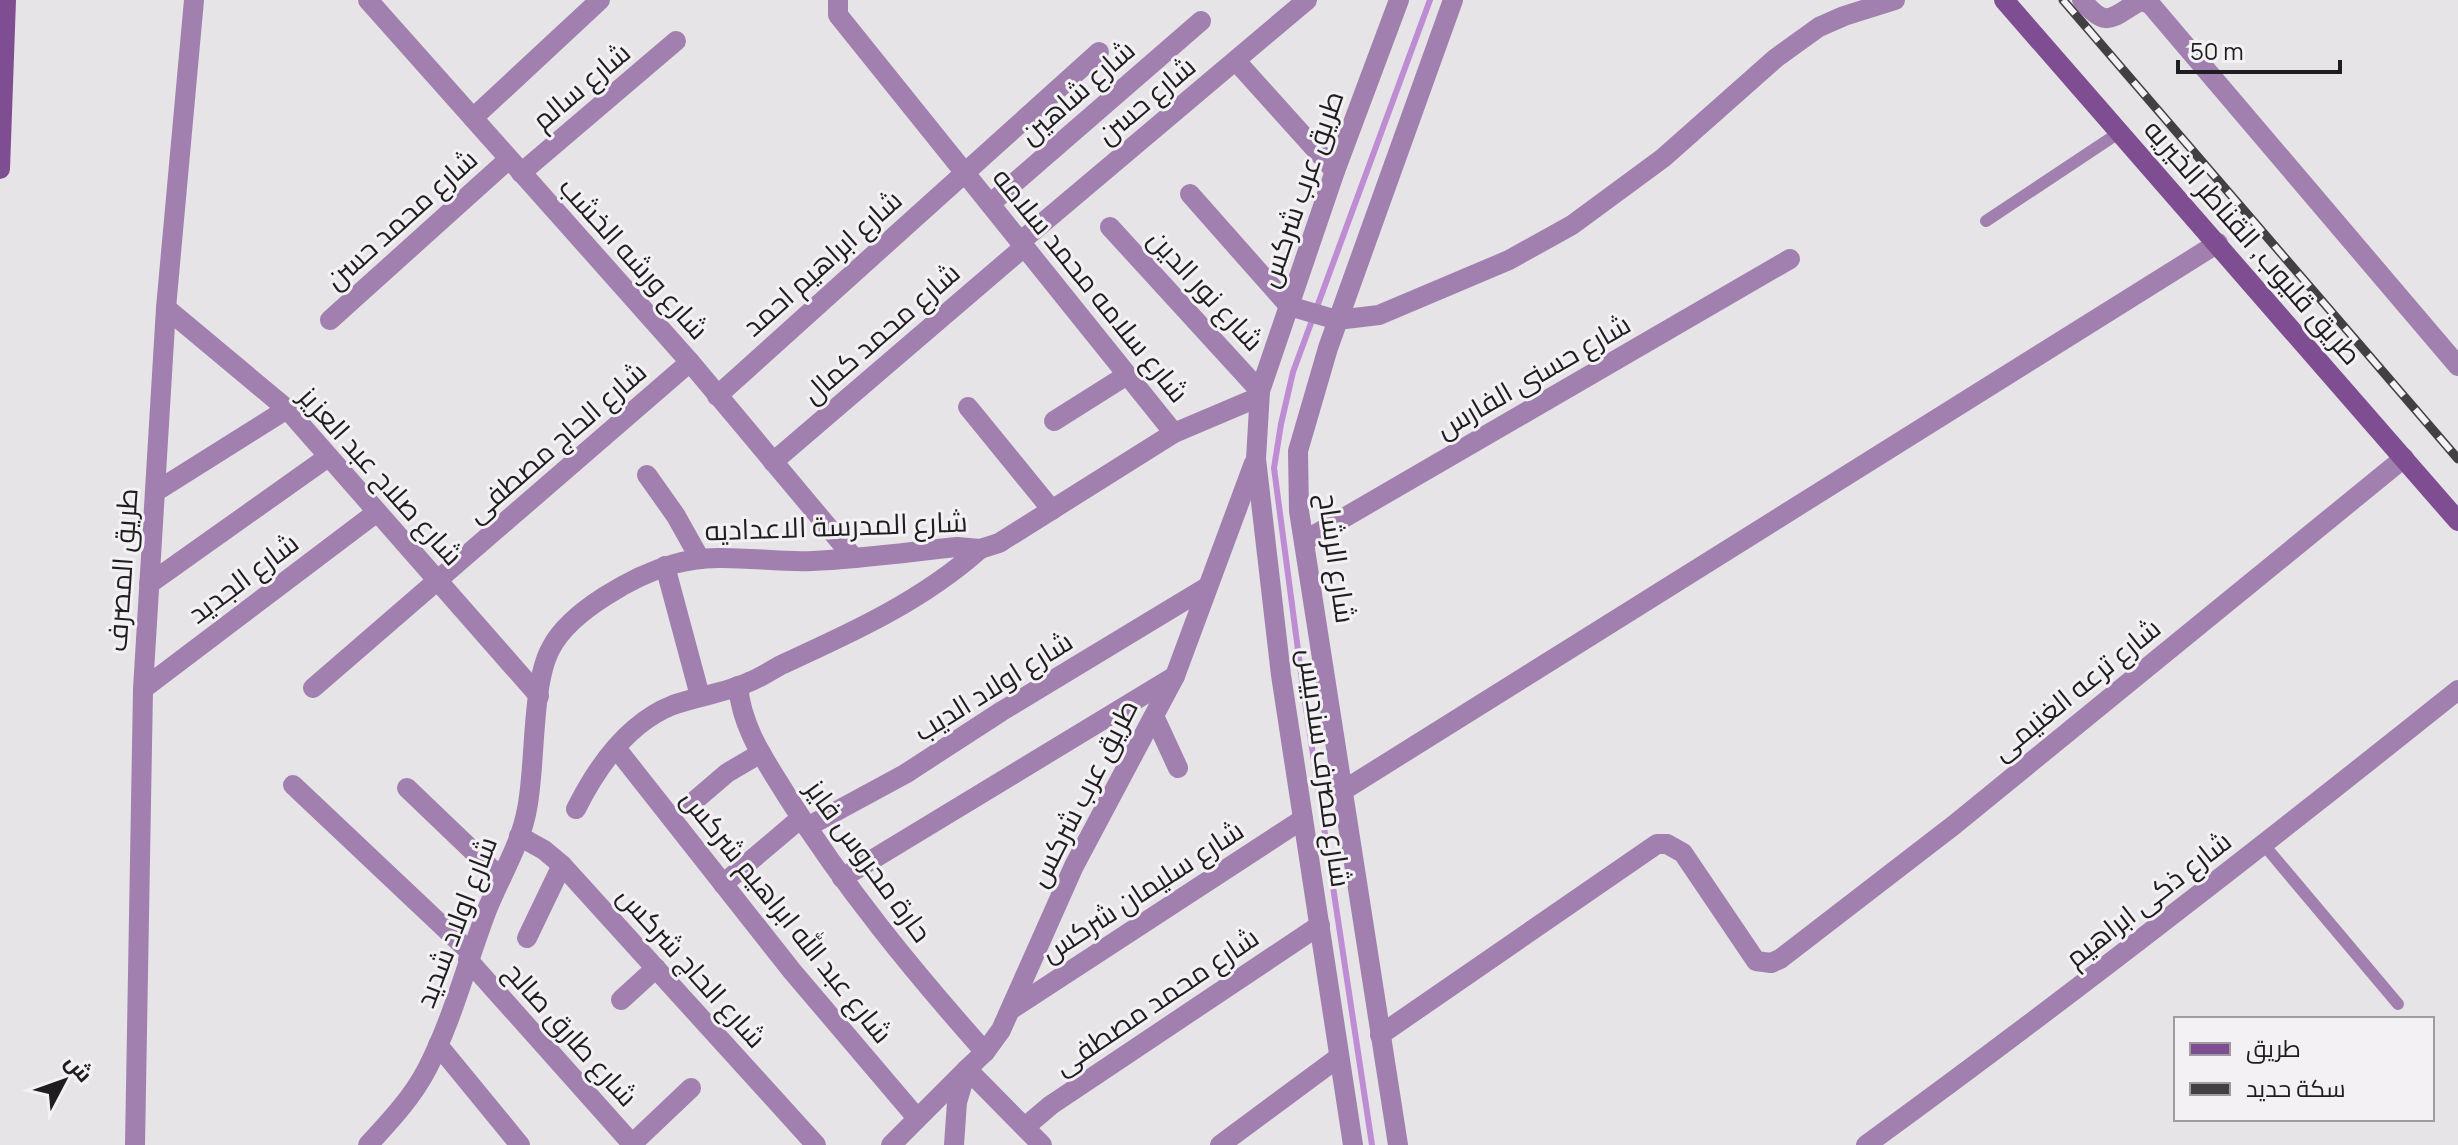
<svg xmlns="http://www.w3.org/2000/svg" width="2458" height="1145" font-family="Manrope,Cairo,sans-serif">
<rect width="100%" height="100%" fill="#e6e4e7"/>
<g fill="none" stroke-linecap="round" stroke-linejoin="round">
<!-- stream -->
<path stroke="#be8cd3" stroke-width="6" d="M1372,1145L1303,688L1274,468L1281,424L1293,372L1430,0"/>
<!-- service -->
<g stroke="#a180af" stroke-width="12">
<path d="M1986,221L2120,132"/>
<path d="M2264,845L2398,1004"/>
</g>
<!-- minor -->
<g stroke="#a180af" stroke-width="20">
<path d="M368,0L690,362L854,558"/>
<path d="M838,0V15L1174,433"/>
<path d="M2082,0C2108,32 2113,15 2142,0L2151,5L2458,366"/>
<path d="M1236,61L1335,171"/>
<path d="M473,118L600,0"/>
<path d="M521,173L676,41"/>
<path d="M1190,194L1289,306L1337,320L1379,315L1509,260L1572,225L1663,158L1776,58L1819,27L1844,16L1895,0"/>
<path d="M990,204L1201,21"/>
<path d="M1110,227L1260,391"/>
<path d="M1020,242L1307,0"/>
<path d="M166,308L287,409L539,696"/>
<path d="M330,320L509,159"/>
<path d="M717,396L1099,52"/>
<path d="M968,407L1052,510"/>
<path d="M1054,421L1127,375"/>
<path d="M773,462L1024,247"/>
<path d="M647,475L676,516L700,559"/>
<path d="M155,492L287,409"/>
<path d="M1304,541L1790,259"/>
<path d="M665,566L700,696"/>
<path d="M149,584L328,457"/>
<path d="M738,686C742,729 765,760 787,796C845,888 913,971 985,1052"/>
<path d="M313,688L690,362"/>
<path d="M143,689L377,512"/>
<path d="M1154,716L1178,768"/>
<path d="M616,748L792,971L917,1118"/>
<path d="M293,785L471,953"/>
<path d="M407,788L501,878"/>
<path d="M1344,790L2218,243"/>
<path d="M692,803L727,773L761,753"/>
<path d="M576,809C597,767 627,723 673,705C698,696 725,693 749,682C760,678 770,671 781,665C851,633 922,601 980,549"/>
<path d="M807,827L905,774L1002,711L1207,587"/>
<path d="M519,836L544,850L562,865L816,1145"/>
<path d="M842,878L1175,676"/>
<path d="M723,884L801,818"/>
<path d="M527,938L562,865"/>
<path d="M468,960L633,1145"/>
<path d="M621,1000L656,968"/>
<path d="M1012,1009L1303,819"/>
<path d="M1380,1035L1657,844H1667L1683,853L1756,961L1771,963L1780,959L1954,825L2404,458"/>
<path d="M438,1045L520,1145"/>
<path d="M1025,1127L1051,1105L1320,925"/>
<path d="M632,1144L691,1088"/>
<path d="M135,1145L143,689L166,308L194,0"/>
<path d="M368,1145C390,1121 412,1098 427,1069C453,1019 467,962 487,910C500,877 521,844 527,809C536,765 531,684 551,648C570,611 635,575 674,564C718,551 767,563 812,561C861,559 909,552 957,547L980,549L999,543L1174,433L1259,397"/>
<path d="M891,1145L967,1069L1042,1145"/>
<path d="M954,1145L957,1102L967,1069L985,1052L1001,1030L1074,866L1175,676L1254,463"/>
<path d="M1220,1145L1339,1057"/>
<path d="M1353,1145L1281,675L1256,459L1260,391L1335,171L1399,0"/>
<path d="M1398,1145L1299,511L1298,451L1328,348L1453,0"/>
<path d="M1866,1145C2067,999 2263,846 2458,690"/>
</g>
<!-- secondary -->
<g stroke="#7f4e92" stroke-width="20">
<path d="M2004,0L2458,521"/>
<path d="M0,169L6,0"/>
</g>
<defs>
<path id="rail" d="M2063,0L2458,459"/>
</defs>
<!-- rail casing -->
<use href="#rail" stroke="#424043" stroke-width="9"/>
<!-- rail -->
<use href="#rail" stroke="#f4f1f5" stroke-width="6" stroke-dasharray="18" stroke-linecap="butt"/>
</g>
<g text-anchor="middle" stroke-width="6" stroke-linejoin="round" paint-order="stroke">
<!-- street labels -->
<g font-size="28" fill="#1e1d1f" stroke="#f4f1f5">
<text transform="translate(581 86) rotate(-40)" y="10">شارع سالم</text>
<text transform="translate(1077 92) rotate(-41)" y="10">شارع شاهين</text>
<text transform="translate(1146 100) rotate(-40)" y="10">شارع حسن</text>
<text transform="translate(1301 189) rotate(-71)" y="10">طريق عرب شركس</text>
<text transform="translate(401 219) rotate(-42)" y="10">شارع محمد حسن</text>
<text transform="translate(2253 242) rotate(49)" y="10">طريق قليوب, القناطر الخيريه</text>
<text transform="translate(634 258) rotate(48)" y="10">شارع ورشه الخشب</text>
<text transform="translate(822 263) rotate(-42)" y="10">شارع ابراهيم احمد</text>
<text transform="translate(1091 285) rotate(51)" y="10">شارع سلامه محمد سلامه</text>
<text transform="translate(1206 290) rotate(47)" y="10">شارع نور الدين</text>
<text transform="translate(881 333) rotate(-41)" y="10">شارع محمد كمال</text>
<text transform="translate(1533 376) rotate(-30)" y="10">شارع حسنى الفارس</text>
<text transform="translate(556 442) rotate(-41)" y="10">شارع الحاج مصطفى</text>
<text transform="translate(381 476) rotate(48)" y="10">شارع صلاح عبد العزيز</text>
<text transform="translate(836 526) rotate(-2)" y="10">شارع المدرسة الاعداديه</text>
<text transform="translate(1337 558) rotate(82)" y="10">شارع الرشاح</text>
<text transform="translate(122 570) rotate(-86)" y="10">طريق المصرف</text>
<text transform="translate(243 578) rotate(-37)" y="10">شارع الجديد</text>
<text transform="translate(993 686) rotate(-32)" y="10">شارع اولاد الديب</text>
<text transform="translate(2076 689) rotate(-39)" y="10">شارع ترعه الغنيمى</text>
<text transform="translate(1325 768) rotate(82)" y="10">شارع مصرف سندبيس</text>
<text transform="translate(1083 793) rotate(-63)" y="10">طريق عرب شركس</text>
<text transform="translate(869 861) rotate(54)" y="10">حارة محروس فايز</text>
<text transform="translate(1142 891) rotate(-33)" y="10">شارع سليمان شركس</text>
<text transform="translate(2148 899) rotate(-38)" y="10">شارع ذكى ابراهيم</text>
<text transform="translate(787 916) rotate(51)" y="10">شارع عبد الله ابراهيم شركس</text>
<text transform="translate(456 922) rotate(-69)" y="10">شارع اولاد شديد</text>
<text transform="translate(692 967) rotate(48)" y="10">شارع الحاج شركس</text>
<text transform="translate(1156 1001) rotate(-34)" y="10">شارع محمد مصطفى</text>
<text transform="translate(571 1034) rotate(48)" y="10">شارع طارق صالح</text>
</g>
</g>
<!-- legend -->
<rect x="2174" y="1017" width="260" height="104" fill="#f4f1f5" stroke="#9e9c9f" stroke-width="2"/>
<rect x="2190" y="1043" width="40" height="12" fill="#7f4e92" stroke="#9e9c9f" stroke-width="2"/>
<text x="2246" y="1057" font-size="24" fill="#1e1d1f">طريق</text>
<rect x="2190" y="1083" width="40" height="12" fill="#424043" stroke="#9e9c9f" stroke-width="2"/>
<text x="2246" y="1097" font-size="24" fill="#1e1d1f">سكة حديد</text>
<!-- north arrow -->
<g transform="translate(64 1081) rotate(49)" stroke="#f4f1f5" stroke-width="6" paint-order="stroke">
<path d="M0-6L14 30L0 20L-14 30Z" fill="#1e1d1f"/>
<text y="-12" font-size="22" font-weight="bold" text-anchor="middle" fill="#1e1d1f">ش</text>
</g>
<!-- scale -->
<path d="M2178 60v12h162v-12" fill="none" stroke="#1e1d1f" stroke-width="4"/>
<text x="2190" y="60" font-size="24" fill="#1e1d1f" stroke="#f4f1f5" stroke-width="6" paint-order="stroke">50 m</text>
</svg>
